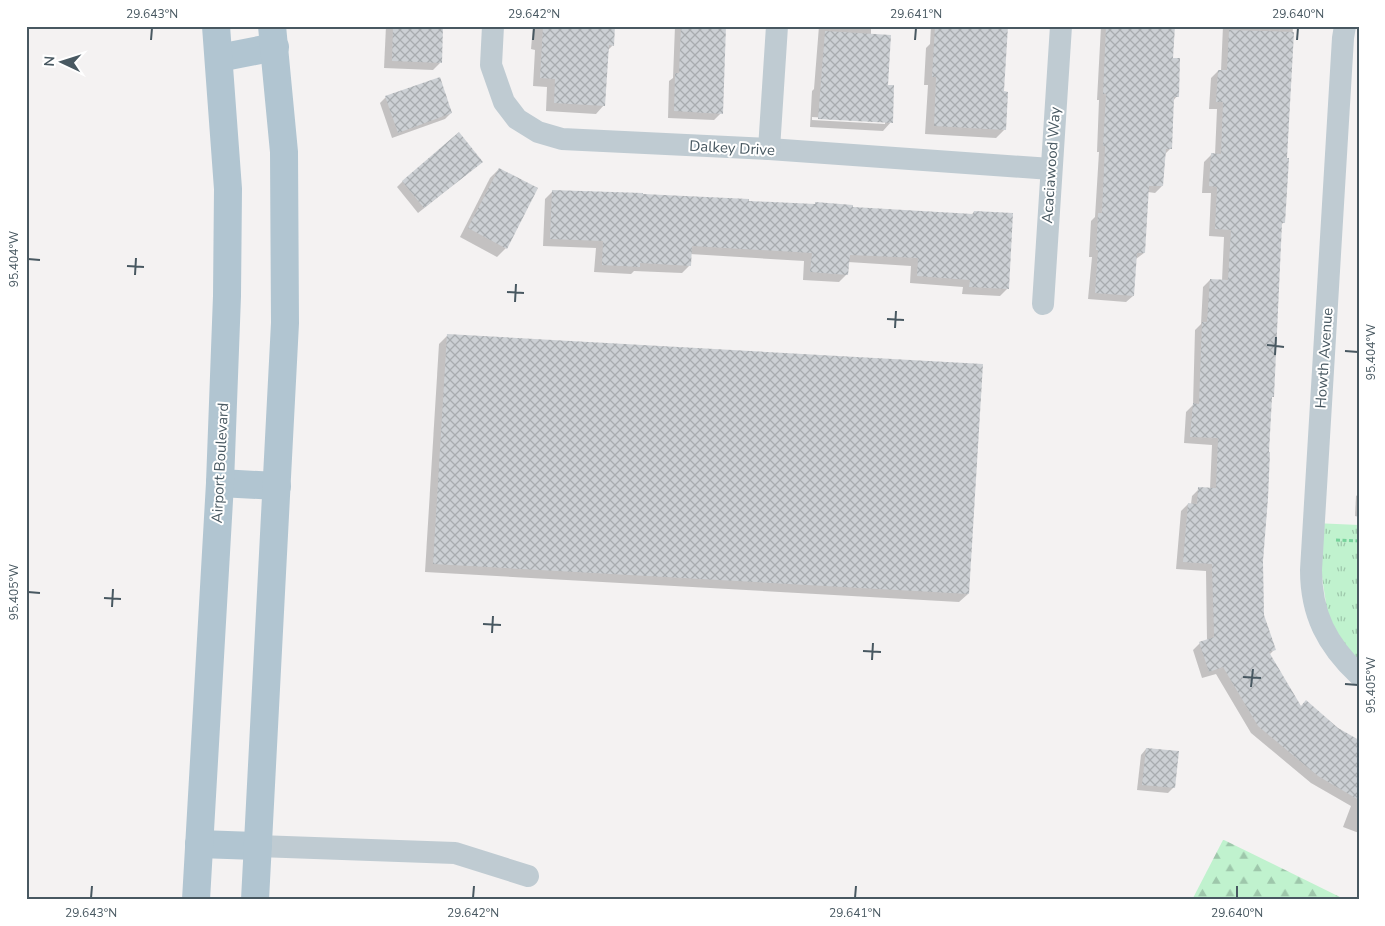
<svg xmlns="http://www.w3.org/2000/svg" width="1385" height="926" font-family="'Nunito Sans',sans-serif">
<defs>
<pattern id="grass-tufts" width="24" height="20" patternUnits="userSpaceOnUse" patternTransform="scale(1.25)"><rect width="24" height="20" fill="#c0f2ce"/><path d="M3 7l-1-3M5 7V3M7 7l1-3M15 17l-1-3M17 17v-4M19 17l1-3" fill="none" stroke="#9ec7ab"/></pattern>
<pattern id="forest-firs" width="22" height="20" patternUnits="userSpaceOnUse" patternTransform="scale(1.25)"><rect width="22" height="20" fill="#c0f2ce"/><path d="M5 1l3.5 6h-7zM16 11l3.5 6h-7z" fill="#9ec7ab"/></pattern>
<pattern id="building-cross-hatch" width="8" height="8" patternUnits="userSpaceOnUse" patternTransform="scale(1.25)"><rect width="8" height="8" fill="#ccd0d4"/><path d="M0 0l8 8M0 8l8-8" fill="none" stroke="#a8acaf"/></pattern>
</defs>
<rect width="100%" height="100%" fill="#f4f2f2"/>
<!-- grass -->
<path fill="url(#grass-tufts)" d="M1314,523L1359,525V675L1332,644Z"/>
<!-- forest -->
<path fill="url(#forest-firs)" d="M1223,840H1224L1346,900H1192Z"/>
<!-- shadow -->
<g fill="#0003" fill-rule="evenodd">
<path d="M386,26H442L441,62L433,70L384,68Z"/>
<path d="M533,26H614L613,45L607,51L604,105L596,114L546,111L547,87L533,86L535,50L531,49Z"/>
<path d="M675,26H725L721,113L714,120L668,118L669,81L673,78Z"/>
<path d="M819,26H871V35L886,86L891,122L883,131L810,127L812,91L814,89ZM812,117L885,121V124L812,120Z"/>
<path d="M931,26H1007L1002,92L1005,129L996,138L925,134L928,85H924L926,48L930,44Z"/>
<path d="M1101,26H1173L1172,59L1177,96L1173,101L1171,148L1164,155L1162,186L1155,193L1148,192L1144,253L1136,259L1133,296L1126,302L1088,299L1092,257H1089L1091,221L1095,217L1099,152H1097L1099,100H1097Z"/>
<path d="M1223,26H1293L1283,223L1280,226L1262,561L1263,615L1275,649L1269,655L1301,707L1359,741V833L1343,827L1351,806L1311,783L1251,733L1216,674L1202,678L1193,650L1200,643L1207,641L1206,571L1176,569L1181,511L1188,504H1191L1192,496L1199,489H1210L1212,445L1184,443L1186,412L1193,405L1195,330L1201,324L1203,287L1210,280L1222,281L1224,237L1209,236L1211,193H1202L1204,162L1211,155H1215L1217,109H1209L1211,78L1218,71H1221Z"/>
<path d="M386,97L451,113L445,119L392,138L380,103Z"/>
<path d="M482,162L418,213L397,187L403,181Z"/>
<path d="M499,169L506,248L497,257L460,237L490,178Z"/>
<path d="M553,191L971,215L974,212L1008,288L1000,296L962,294L963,287L910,283L911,266L848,262L847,274L839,282L803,280L804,261L690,254L689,266L682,273L634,271L631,274L594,272L596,248L543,246L545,199Z"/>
<path d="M448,335L968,594L959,602L425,572L439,344Z"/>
<path d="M1359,494V517L1355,516L1356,496Z"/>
<path d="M1146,749L1174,787L1168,793L1137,790L1141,755Z"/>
</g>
<!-- building -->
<g fill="url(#building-cross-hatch)">
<path d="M393,26H443L442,63L392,61Z"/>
<path d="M543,26H615L614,46L609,45L605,106L554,103L555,79L540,78Z"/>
<path d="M681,26H726L723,114L674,111L675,73H679Z"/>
<path d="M935,26H1008L1004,91L1008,92L1006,130L934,126L936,77H932Z"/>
<path d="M1106,26H1175L1173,58H1180L1179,97H1174L1172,149H1166L1163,186H1149L1145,253H1137L1134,296L1095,293L1098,250H1096L1098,213H1102L1105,146H1103L1106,94H1103Z"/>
<path d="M1229,30L1294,32L1287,158H1289L1287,191L1285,223H1282L1274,397H1272L1269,452H1270L1268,498L1263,561L1264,615L1276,650L1269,652L1301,706L1306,700L1338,728L1359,740V800L1318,776L1258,726L1223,667L1209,672L1199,642L1214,637L1212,564L1183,562L1188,503L1197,504L1198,487L1216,488L1218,438L1190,437L1193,403L1199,404L1202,322H1207L1210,279L1228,280L1231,230L1215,229L1217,187L1209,186L1211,153L1221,154L1223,102H1216L1218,70H1227Z"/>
<path d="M825,31L891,35L888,85H894L893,123L818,119Z"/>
<path d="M440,77L452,113L398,133L385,96Z"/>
<path d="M459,132L483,162L424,208L402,181Z"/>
<path d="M499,168L538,188L507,249L468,228Z"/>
<path d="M552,190L643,193V194L749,199V201L815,204V202L853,205V207L973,214L974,211L1013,213L1009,289L969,287L970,280L917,276L918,258L850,255L848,275L810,272L812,253L692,246L691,266L640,263V267L602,265L603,241L550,239Z"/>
<path d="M447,334L983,364L969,594L433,564Z"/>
<path d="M1146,748L1179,751L1175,788L1142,785Z"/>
</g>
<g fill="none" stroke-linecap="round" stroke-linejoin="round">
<!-- path -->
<path stroke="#76d29b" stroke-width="3" stroke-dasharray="4 2.5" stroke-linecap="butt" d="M1336,540L1359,541"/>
<!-- minor -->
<g stroke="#bfcbd2" stroke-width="22">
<path d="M493,26L491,65L504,102L517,119L538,132L562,139L769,149L1051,169"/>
<path d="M1345,26L1343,38L1311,570C1311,614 1327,645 1359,675"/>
<path d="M769,149L777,26"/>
<path d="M1043,304L1061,26"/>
<path d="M258,846L455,853L528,876"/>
</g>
<!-- major -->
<g stroke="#b1c5d1" stroke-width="28">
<path d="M219,58L275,47"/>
<path d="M220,483L277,486"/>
<path d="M199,844L258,846"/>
<path d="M196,900L220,483L227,296L228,189L216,26"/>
<path d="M255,900L285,323L284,152L272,26"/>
</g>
</g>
<!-- ticks -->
<path fill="none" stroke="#485861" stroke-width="2" d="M151,40L152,28M533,40L534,28M915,40L916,28M1297,40L1298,28M28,259L40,260M127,266L144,267M135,275L136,258M507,292L524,293M515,302L516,284M887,319L904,320M895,328L896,311M1267,345L1284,347M1345,351L1358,352M1275,355L1276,337M28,592L40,593M104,598L121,599M112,607L113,589M483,624L501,625M492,633L493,616M863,651L881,652M872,660L873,643M1243,677L1261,678M1345,684L1358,685M1251,687L1253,669M91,898L92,886M473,898L474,886M855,898L856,886M1237,898V886"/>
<g text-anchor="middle" stroke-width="4" stroke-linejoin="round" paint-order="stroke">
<!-- street labels -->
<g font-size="15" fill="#485861" stroke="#fff">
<text transform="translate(732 148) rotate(3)" y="5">Dalkey Drive</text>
<text transform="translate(1051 165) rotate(-86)" y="5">Acaciawood Way</text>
<text transform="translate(1324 358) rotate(-86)" y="5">Howth Avenue</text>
<text transform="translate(220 463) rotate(-87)" y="5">Airport Boulevard</text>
</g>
</g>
<!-- border -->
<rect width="1385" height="926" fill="none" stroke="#ffffff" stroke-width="55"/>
<!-- north arrow -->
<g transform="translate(62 62) rotate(274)" stroke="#ffffff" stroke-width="4" paint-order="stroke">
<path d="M0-4L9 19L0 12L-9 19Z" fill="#485861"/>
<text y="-8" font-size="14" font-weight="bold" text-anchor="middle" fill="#485861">N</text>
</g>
<rect x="28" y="28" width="1330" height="870" fill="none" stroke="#485861" stroke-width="2"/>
<g font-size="12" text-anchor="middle" fill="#485861">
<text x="152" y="18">29.643°N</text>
<text x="534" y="18">29.642°N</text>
<text x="916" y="18">29.641°N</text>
<text x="1298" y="18">29.640°N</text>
<text transform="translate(14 259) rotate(-90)" y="4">95.404°W</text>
<text transform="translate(1371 352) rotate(-90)" y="4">95.404°W</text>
<text transform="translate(14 592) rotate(-90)" y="4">95.405°W</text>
<text transform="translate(1371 685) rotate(-90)" y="4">95.405°W</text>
<text x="91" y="917">29.643°N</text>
<text x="473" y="917">29.642°N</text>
<text x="855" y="917">29.641°N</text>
<text x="1237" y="917">29.640°N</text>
</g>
</svg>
